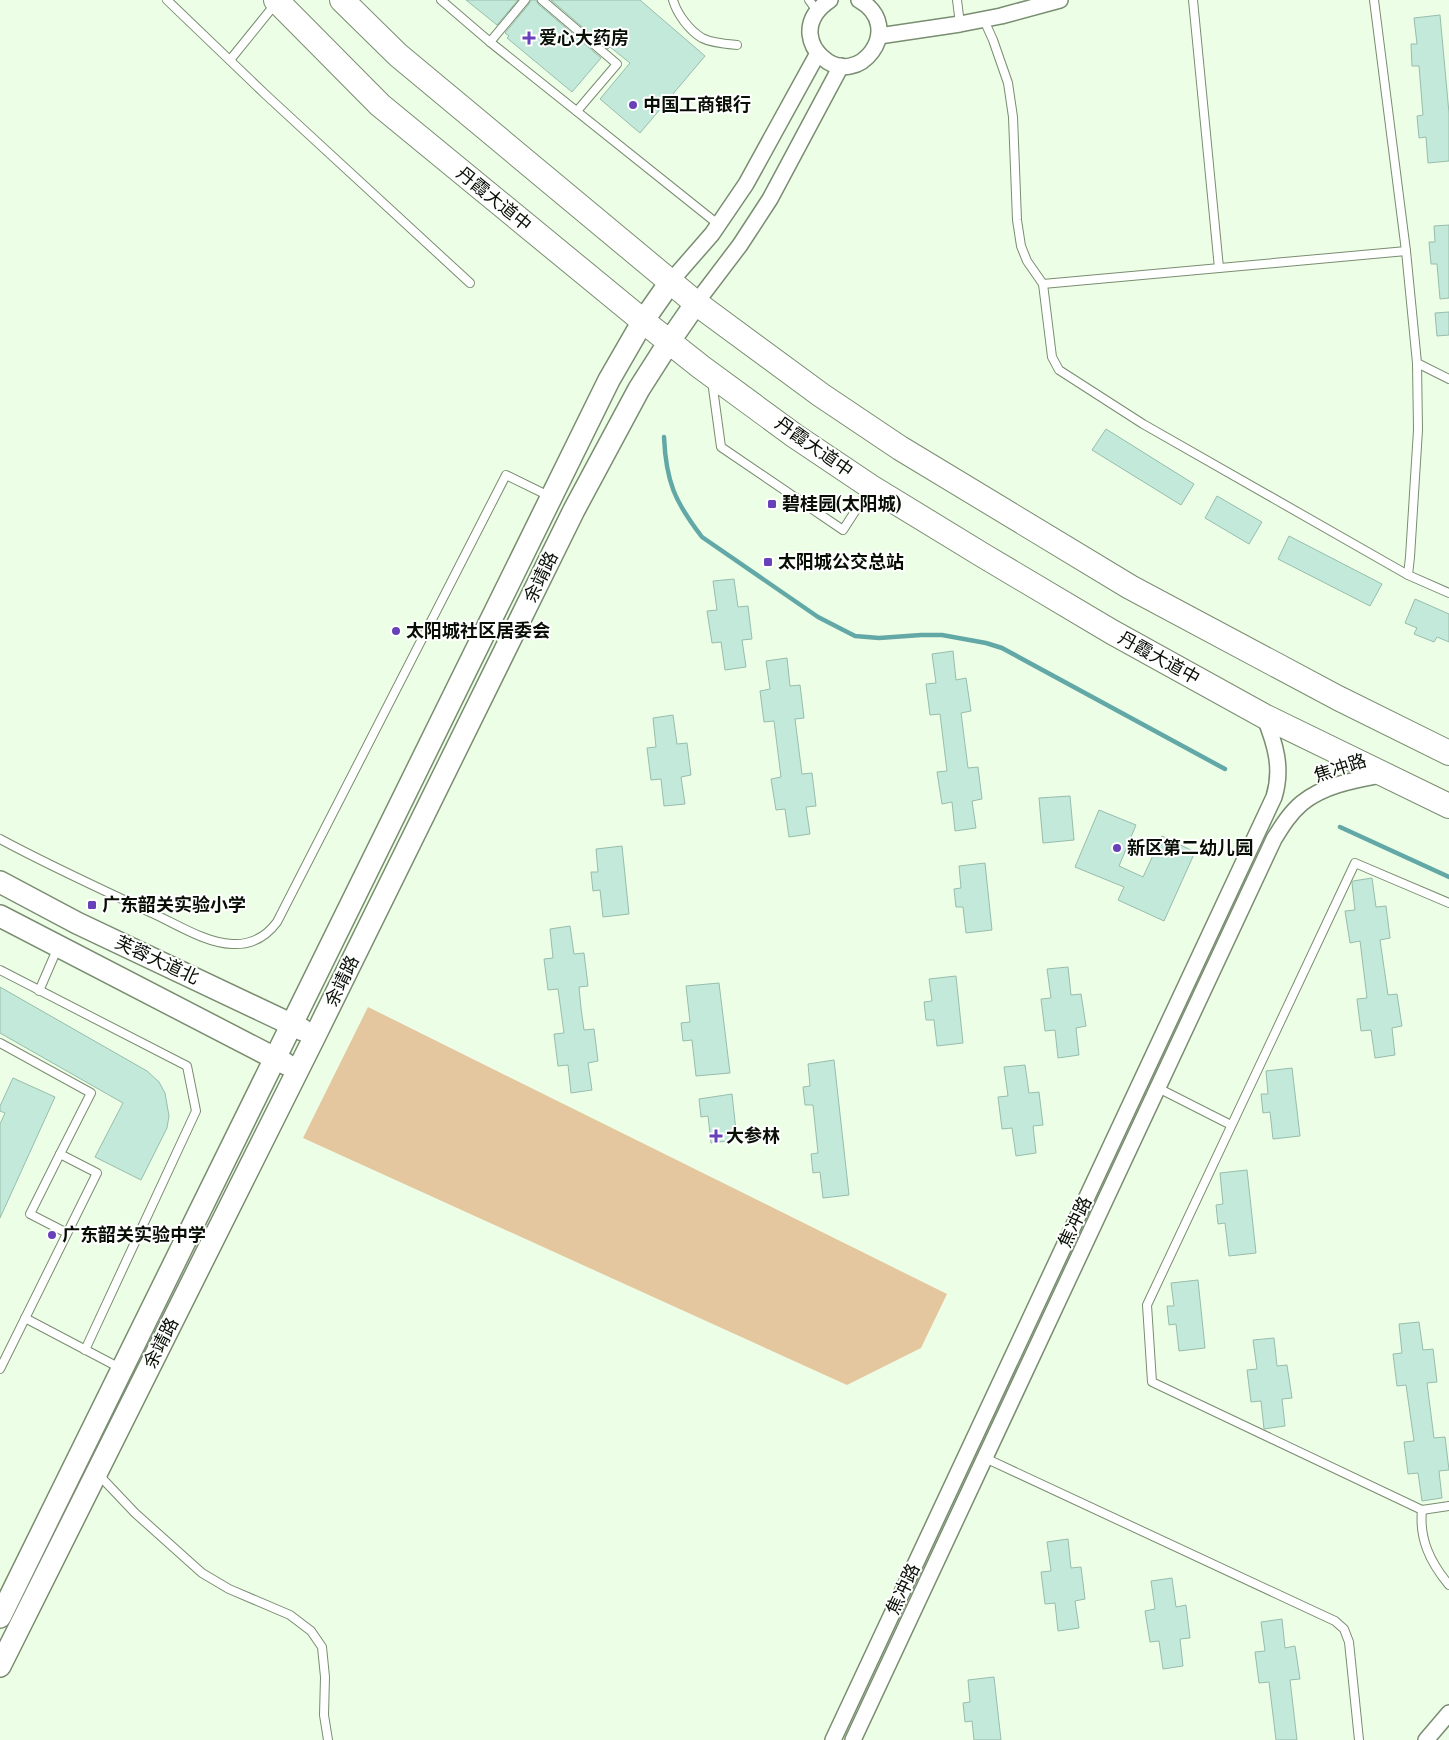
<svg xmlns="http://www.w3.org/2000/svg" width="1449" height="1740" font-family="'Playfair Display','Noto Sans SC',serif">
<rect width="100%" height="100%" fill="#edfee6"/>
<!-- green -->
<path fill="#e4c69f" d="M368,1007L947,1294L921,1348L847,1385L303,1138Z"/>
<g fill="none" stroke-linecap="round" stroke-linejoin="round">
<!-- stream -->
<g stroke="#62a8a7" stroke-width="4.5">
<path d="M664,437C666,482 675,502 702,537L818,617L855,636L879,638L921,635H942L986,643L1002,648L1225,769"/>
<path d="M1340,827L1449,877"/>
</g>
</g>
<!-- building -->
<g fill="#c2e9d9" stroke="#98bdad">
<path d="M466,0H518L497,25Z"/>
<path d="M531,0H536L538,4L601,58L572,92L507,38L509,36L505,33L529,4Z"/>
<path d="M551,0H640L705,56L640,133L600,99L630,63L610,47L608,49Z"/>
<path d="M1440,15L1449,113V161L1428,163L1426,137L1419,138L1417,116L1423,115L1419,66H1412L1411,44H1417L1414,18Z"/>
<path d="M1449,225V298L1440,299L1437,264H1431L1429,242H1435L1434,226Z"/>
<path d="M1449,312V335L1437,336L1435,313Z"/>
<path d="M1106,429L1194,484L1181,505L1092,450Z"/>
<path d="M1217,496L1262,522L1249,544L1205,518Z"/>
<path d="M1289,536L1382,584L1370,606L1278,559Z"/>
<path d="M734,579L738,607L748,606L752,639L742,640L746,667L725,670L721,642L712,643L707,611L717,610L713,581Z"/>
<path d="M1415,599L1449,614V642L1437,637L1434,642L1414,634L1417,628L1405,623Z"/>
<path d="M953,651L956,680L966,678L971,711L961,713L968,768L978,767L982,799L972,801L976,828L955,831L952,802L942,804L937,772L947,771L940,714L930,715L926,684L936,683L932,654Z"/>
<path d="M787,658L790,686L800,685L804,718L795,719L802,774L812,773L816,806L806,807L810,834L789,837L785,809L776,810L771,779L781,777L774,721L764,722L760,691L770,689L766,661Z"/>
<path d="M673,715L677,744L687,743L691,775L681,777L685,804L664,806L661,779L651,780L647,748L656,747L653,718Z"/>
<path d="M1070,796L1074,840L1043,843L1039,798Z"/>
<path d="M1099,810L1136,825L1119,866L1143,877L1162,836L1195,852L1164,921L1118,900L1124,887L1075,867Z"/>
<path d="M622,846L629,914L603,917L600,890L593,891L591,872H598L596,849Z"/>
<path d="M985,863L992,930L966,933L963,907H956L954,889L961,888L959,866Z"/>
<path d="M1372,878L1376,907L1386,906L1390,938L1380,940L1388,995L1397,994L1402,1026L1392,1028L1395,1055L1375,1058L1371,1030L1361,1031L1357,999L1367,998L1360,941L1350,943L1345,911L1355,910L1352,883L1353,881Z"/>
<path d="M570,926L574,954L584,953L588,986L579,987L581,1008L584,1030L594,1029L598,1061L588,1063L592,1090L571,1093L568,1065L558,1066L554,1034L564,1033L558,989L548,990L544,959L553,958L550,929Z"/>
<path d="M1068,967L1071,995L1081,994L1086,1026L1076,1028L1079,1055L1058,1058L1055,1030L1045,1031L1041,999L1051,998L1047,969Z"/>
<path d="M956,976L963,1043L937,1046L934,1020H926L924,1002L932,1001L929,979Z"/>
<path d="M719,983L730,1073L696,1076L692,1040L683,1041L681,1023L690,1022L686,986Z"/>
<path d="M0,987L147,1071L159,1082L165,1093L169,1116L167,1128L141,1180L95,1157L123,1103L0,1033Z"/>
<path d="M834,1060L849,1195L823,1198L820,1172L813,1173L811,1154L818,1153L813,1105H805L803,1087L810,1086L808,1064Z"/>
<path d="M1025,1065L1029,1093L1039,1092L1043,1125L1033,1126L1036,1153L1016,1156L1012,1128L1002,1129L998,1097L1008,1096L1004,1067Z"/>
<path d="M1292,1068L1300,1136L1273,1139L1270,1112L1263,1113L1261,1094H1268L1266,1071Z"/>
<path d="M13,1078L55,1097L0,1218V1124L5,1113L0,1111V1106Z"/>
<path d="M732,1094L737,1140L711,1143L708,1116L701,1117L699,1099Z"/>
<path d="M1247,1170L1256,1253L1229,1256L1225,1223L1218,1224L1216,1205L1223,1204L1220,1173Z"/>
<path d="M1198,1280L1205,1348L1179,1351L1176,1324L1169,1325L1167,1306H1174L1171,1283Z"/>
<path d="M1419,1322L1423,1350L1433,1349L1437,1382L1427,1383L1434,1438L1445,1437L1449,1470L1439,1471L1442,1498L1422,1501L1418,1473L1408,1474L1404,1442L1414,1441L1406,1385L1397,1386L1393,1354L1402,1353L1399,1324Z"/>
<path d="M1274,1338L1277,1366L1287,1365L1292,1398L1282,1399L1285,1426L1264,1429L1261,1401L1251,1402L1247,1370L1257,1369L1253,1340Z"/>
<path d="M1068,1539L1071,1568L1081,1567L1085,1599L1075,1601L1079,1628L1058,1631L1055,1603L1045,1604L1041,1572L1051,1571L1047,1542Z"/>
<path d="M1172,1578L1176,1607L1186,1605L1190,1638L1180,1639L1183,1666L1163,1669L1159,1641L1150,1642L1145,1611L1155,1609L1151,1581Z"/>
<path d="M1282,1619L1285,1648L1295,1646L1300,1679L1290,1680L1297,1740H1276L1269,1682L1259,1683L1255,1652L1265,1651L1261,1622Z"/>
<path d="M994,1677L1001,1740H974L972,1721L965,1722L963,1703L970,1702L968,1680Z"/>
</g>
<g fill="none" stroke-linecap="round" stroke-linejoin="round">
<defs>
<g id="lane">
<path d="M167,0L266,95L470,283"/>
<path d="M441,0L490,42L719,225"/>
<path d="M542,0L617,64L577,111"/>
<path d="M673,0C677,14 689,30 702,38C712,43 726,44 737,45"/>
<path d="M809,0L817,11"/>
<path d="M957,0L960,24"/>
<path d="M1193,0L1219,268"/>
<path d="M1374,0L1406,251L1417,363L1418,430L1410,557L1408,575"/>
<path d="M984,20L993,40L1008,83L1013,117L1017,220L1021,246L1027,261L1043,284L1052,357L1059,370L1143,424L1408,575L1449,593"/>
<path d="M490,42L525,0"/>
<path d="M230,60L276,3"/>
<path d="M1043,284L1406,251"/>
<path d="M1417,363L1449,379"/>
<path d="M712,381L721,447L843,530L870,488"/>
<path d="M0,839C50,866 103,890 154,914C178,925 206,943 232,944C252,945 266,937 277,922L506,475L549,496"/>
<path d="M1449,903L1355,863L1147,1305L1152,1382L1422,1510L1449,1506"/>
<path d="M0,970L187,1066L196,1111L85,1350"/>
<path d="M39,991L58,947"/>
<path d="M0,1043L91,1093L60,1154"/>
<path d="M1158,1088L1231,1125"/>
<path d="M25,1318L120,1368"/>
<path d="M0,1369L97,1173L60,1154L30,1214L67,1233"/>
<path d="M985,1458L1335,1621L1344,1629L1349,1642L1359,1740"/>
<path d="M98,1474L135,1513L202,1573L229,1589L290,1615L311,1631L322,1647L325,1677L324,1715L328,1740"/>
<path d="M1422,1510C1419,1539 1430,1562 1449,1585"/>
</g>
<g id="street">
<path d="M830,0C818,8 809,19 810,34C811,43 815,51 822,57C858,91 907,27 859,0"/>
<path d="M879,36L960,24L1001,16L1060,0"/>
<path d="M671,281L712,234L746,184L818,53"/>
<path d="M696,303L740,245L770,199L841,66"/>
<path d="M833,1740L1274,797C1283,768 1275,743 1264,716"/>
<path d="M853,1740L1274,839C1282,826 1290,813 1302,803C1324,785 1355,780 1381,775"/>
<path d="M1426,1740L1449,1713"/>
</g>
<g id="secondary">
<path d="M0,882L77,923L303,1030"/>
<path d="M0,916L286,1064"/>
<path d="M0,1617L609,380L643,321L671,281"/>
<path d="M0,1666L315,1036L574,510L639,389L669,342L696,303"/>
</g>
<g id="primary">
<path d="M276,0L380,105L643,321L701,367L795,436L871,487L984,556L1112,632L1264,716L1449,806"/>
<path d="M342,0L398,55L696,303L821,395L900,448L1130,587L1338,698L1449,753"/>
</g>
</defs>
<!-- lane casing -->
<use href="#lane" stroke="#798d71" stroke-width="10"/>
<!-- street casing -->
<use href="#street" stroke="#798d71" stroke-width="18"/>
<!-- secondary casing -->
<use href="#secondary" stroke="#798d71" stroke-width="24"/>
<!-- primary casing -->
<use href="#primary" stroke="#798d71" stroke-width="26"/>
<!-- lane -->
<use href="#lane" stroke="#fff" stroke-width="8"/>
<!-- street -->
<use href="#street" stroke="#fff" stroke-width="15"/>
<!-- secondary -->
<use href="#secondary" stroke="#fff" stroke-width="21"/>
<!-- primary -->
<use href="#primary" stroke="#fff" stroke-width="24"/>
</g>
<!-- markers -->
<g fill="#6641ba" stroke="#fff" stroke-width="2">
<path d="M526.5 30.5h5v5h5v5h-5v5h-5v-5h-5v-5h5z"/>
<circle cx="633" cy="105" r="5"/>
<rect x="767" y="499" width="10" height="10" rx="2.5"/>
<rect x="763" y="557" width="10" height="10" rx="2.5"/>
<circle cx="396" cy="631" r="5"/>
<circle cx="1117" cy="848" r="5"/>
<rect x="87" y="900" width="10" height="10" rx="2.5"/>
<path d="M713.5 1128.5h5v5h5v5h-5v5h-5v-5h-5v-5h5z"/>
<circle cx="52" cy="1235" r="5"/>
</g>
<g text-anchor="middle" stroke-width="4" stroke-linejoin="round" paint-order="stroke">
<!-- poi labels -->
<g font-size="18" font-weight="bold" fill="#080f05" stroke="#fff" text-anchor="start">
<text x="539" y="44">爱心大药房</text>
<text x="643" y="111">中国工商银行</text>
<text x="782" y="510">碧桂园(太阳城)</text>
<text x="778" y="568">太阳城公交总站</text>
<text x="406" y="637">太阳城社区居委会</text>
<text x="1127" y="854">新区第二幼儿园</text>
<text x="102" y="911">广东韶关实验小学</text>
<text x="726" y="1142">大参林</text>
<text x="62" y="1241">广东韶关实验中学</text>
</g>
<!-- street labels -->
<g font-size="18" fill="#080f05" stroke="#fff">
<text transform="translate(494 199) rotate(39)" y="6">丹霞大道中</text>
<text transform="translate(814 447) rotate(35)" y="6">丹霞大道中</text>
<text transform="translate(541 577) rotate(-64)" y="6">余靖路</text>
<text transform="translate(1159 658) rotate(29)" y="6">丹霞大道中</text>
<text transform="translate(1340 768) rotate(-18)" y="6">焦冲路</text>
<text transform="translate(157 960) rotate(25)" y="6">芙蓉大道北</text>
<text transform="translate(342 981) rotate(-64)" y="6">余靖路</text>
<text transform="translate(1075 1222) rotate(-65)" y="6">焦冲路</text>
<text transform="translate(161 1343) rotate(-63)" y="6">余靖路</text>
<text transform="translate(903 1589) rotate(-65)" y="6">焦冲路</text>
</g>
</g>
</svg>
